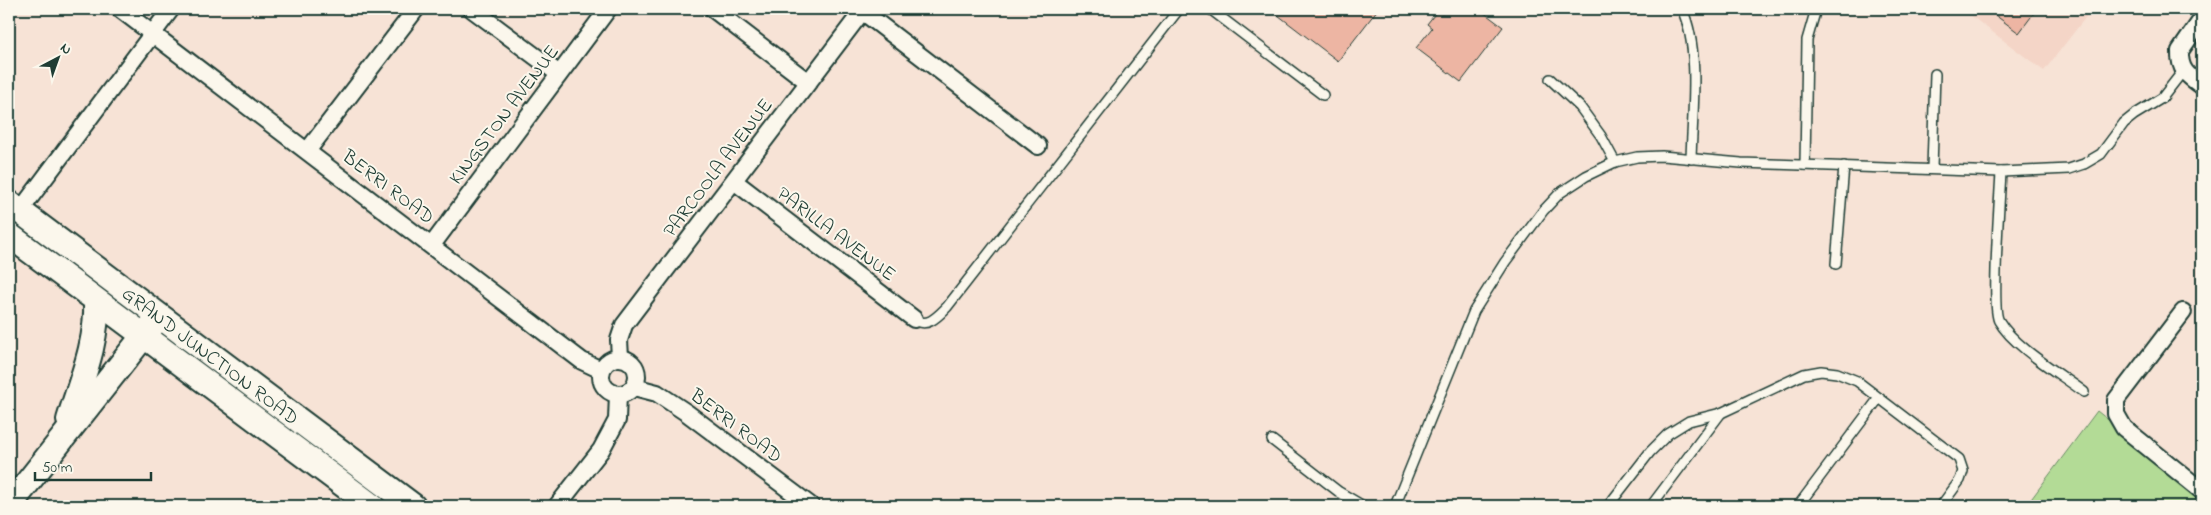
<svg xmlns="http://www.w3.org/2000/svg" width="2211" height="515" font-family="'Indie Flower',sans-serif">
<rect width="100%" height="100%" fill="#f7e3d6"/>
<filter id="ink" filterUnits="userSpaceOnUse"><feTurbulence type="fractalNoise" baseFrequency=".02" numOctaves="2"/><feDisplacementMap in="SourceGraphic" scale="10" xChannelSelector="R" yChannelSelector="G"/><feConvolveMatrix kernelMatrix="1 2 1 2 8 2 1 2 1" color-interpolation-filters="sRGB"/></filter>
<g filter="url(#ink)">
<!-- built -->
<path fill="#f4d5c7" d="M1962,9H2092L2044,71Z"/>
<!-- green -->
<path fill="#b3db96" stroke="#698c65" d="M2097,411L2202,495V506H2026Z"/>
<!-- building -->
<g fill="#edb5a3" stroke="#1f3d34">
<path d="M1270,9H1378L1338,61Z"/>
<path d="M1446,9H1479L1503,27L1461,82L1416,48L1432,28L1427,24L1438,10L1442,14Z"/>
<path d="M1987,9H2037L2019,33Z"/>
</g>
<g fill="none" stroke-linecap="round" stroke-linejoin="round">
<defs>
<g id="lane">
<path d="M1210,9L1323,95"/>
<path d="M1682,9C1701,51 1692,113 1691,159"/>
<path d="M1550,79L1580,107L1601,136L1615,162"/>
<path d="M1805,165L1807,40L1816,9"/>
<path d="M1932,168L1935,74"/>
<path d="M2001,172C2000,195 1991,309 1999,321C2014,347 2059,373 2084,392"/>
<path d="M1836,264L1844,166"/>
<path d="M914,319C927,329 938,316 947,307L1179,9"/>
<path d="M1272,440L1339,492L1363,506"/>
<path d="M1395,506L1474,311L1505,262L1543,211L1560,193L1586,176L1615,162L1637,157L1662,156L1741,163L2001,172L2069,169L2084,164L2101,154L2124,123L2134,115L2162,98L2183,71"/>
<path d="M1608,506L1650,452L1668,434L1689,421L1721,413L1804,374L1821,371L1837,373L1857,381L1959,459L1963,471L1960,480L1941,506"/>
<path d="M1651,506L1721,413"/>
<path d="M1798,506L1879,398"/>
</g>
<g id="street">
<path d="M120,9L582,361L601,370"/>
<path d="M472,9L559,74"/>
<path d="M713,9L808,82"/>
<path d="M862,11L1038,146"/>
<path d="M2202,19L2180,51C2179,70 2188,76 2202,86"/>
<path d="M308,150L416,9"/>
<path d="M734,181L914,319"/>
<path d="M20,211L171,9"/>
<path d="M432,245L608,9"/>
<path d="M2183,312L2116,400V414L2124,428L2202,491"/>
<path d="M620,357L619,340L624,325L864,9"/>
<circle cx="619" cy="376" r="18"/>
<path d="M634,387L657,393L687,413L811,506"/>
<path d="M557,506L601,450L617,420L618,394"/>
</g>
<g id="secondary">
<path d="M9,203L413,506"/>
<path d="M9,235L372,506"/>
<path d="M69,420C81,381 98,342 96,301"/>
<path d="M9,506L153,324"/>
</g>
</defs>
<!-- lane casing -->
<use href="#lane" stroke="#1f3d34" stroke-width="12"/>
<!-- street casing -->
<use href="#street" stroke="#1f3d34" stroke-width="20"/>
<!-- secondary casing -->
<use href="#secondary" stroke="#1f3d34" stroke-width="28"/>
<!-- lane -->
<use href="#lane" stroke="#fbf7ec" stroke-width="9"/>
<!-- street -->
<use href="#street" stroke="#fbf7ec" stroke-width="16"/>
<!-- secondary -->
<use href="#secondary" stroke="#fbf7ec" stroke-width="24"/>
</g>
</g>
<g text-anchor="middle" stroke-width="4" stroke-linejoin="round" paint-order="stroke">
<!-- street labels -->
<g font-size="20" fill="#1f3d34" stroke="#fbf7ec">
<text transform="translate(503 114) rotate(-53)" y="7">KINGSTON AVENUE</text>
<text transform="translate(717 167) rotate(-53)" y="7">PARCOOLA AVENUE</text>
<text transform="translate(389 186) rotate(37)" y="7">BERRI ROAD</text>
<text transform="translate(837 233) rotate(37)" y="7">PARILLA AVENUE</text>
<text transform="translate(211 355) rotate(37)" y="7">GRAND JUNCTION ROAD</text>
<text transform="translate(737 425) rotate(37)" y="7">BERRI ROAD</text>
</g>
</g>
<!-- margin -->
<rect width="2211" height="515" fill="none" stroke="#fbf7ec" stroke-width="30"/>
<rect x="15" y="15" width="2181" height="485" fill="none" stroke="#1f3d34" stroke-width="2" filter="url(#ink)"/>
<!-- north arrow -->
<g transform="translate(58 58) rotate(41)" stroke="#fbf7ec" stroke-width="4" paint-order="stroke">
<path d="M0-4L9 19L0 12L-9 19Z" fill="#1f3d34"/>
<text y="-8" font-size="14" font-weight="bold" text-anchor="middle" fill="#1f3d34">N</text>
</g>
<!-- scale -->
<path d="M35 472v8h116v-8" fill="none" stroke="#1f3d34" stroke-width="2.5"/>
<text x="42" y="472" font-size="15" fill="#1f3d34" stroke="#fbf7ec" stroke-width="4" paint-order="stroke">50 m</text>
</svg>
